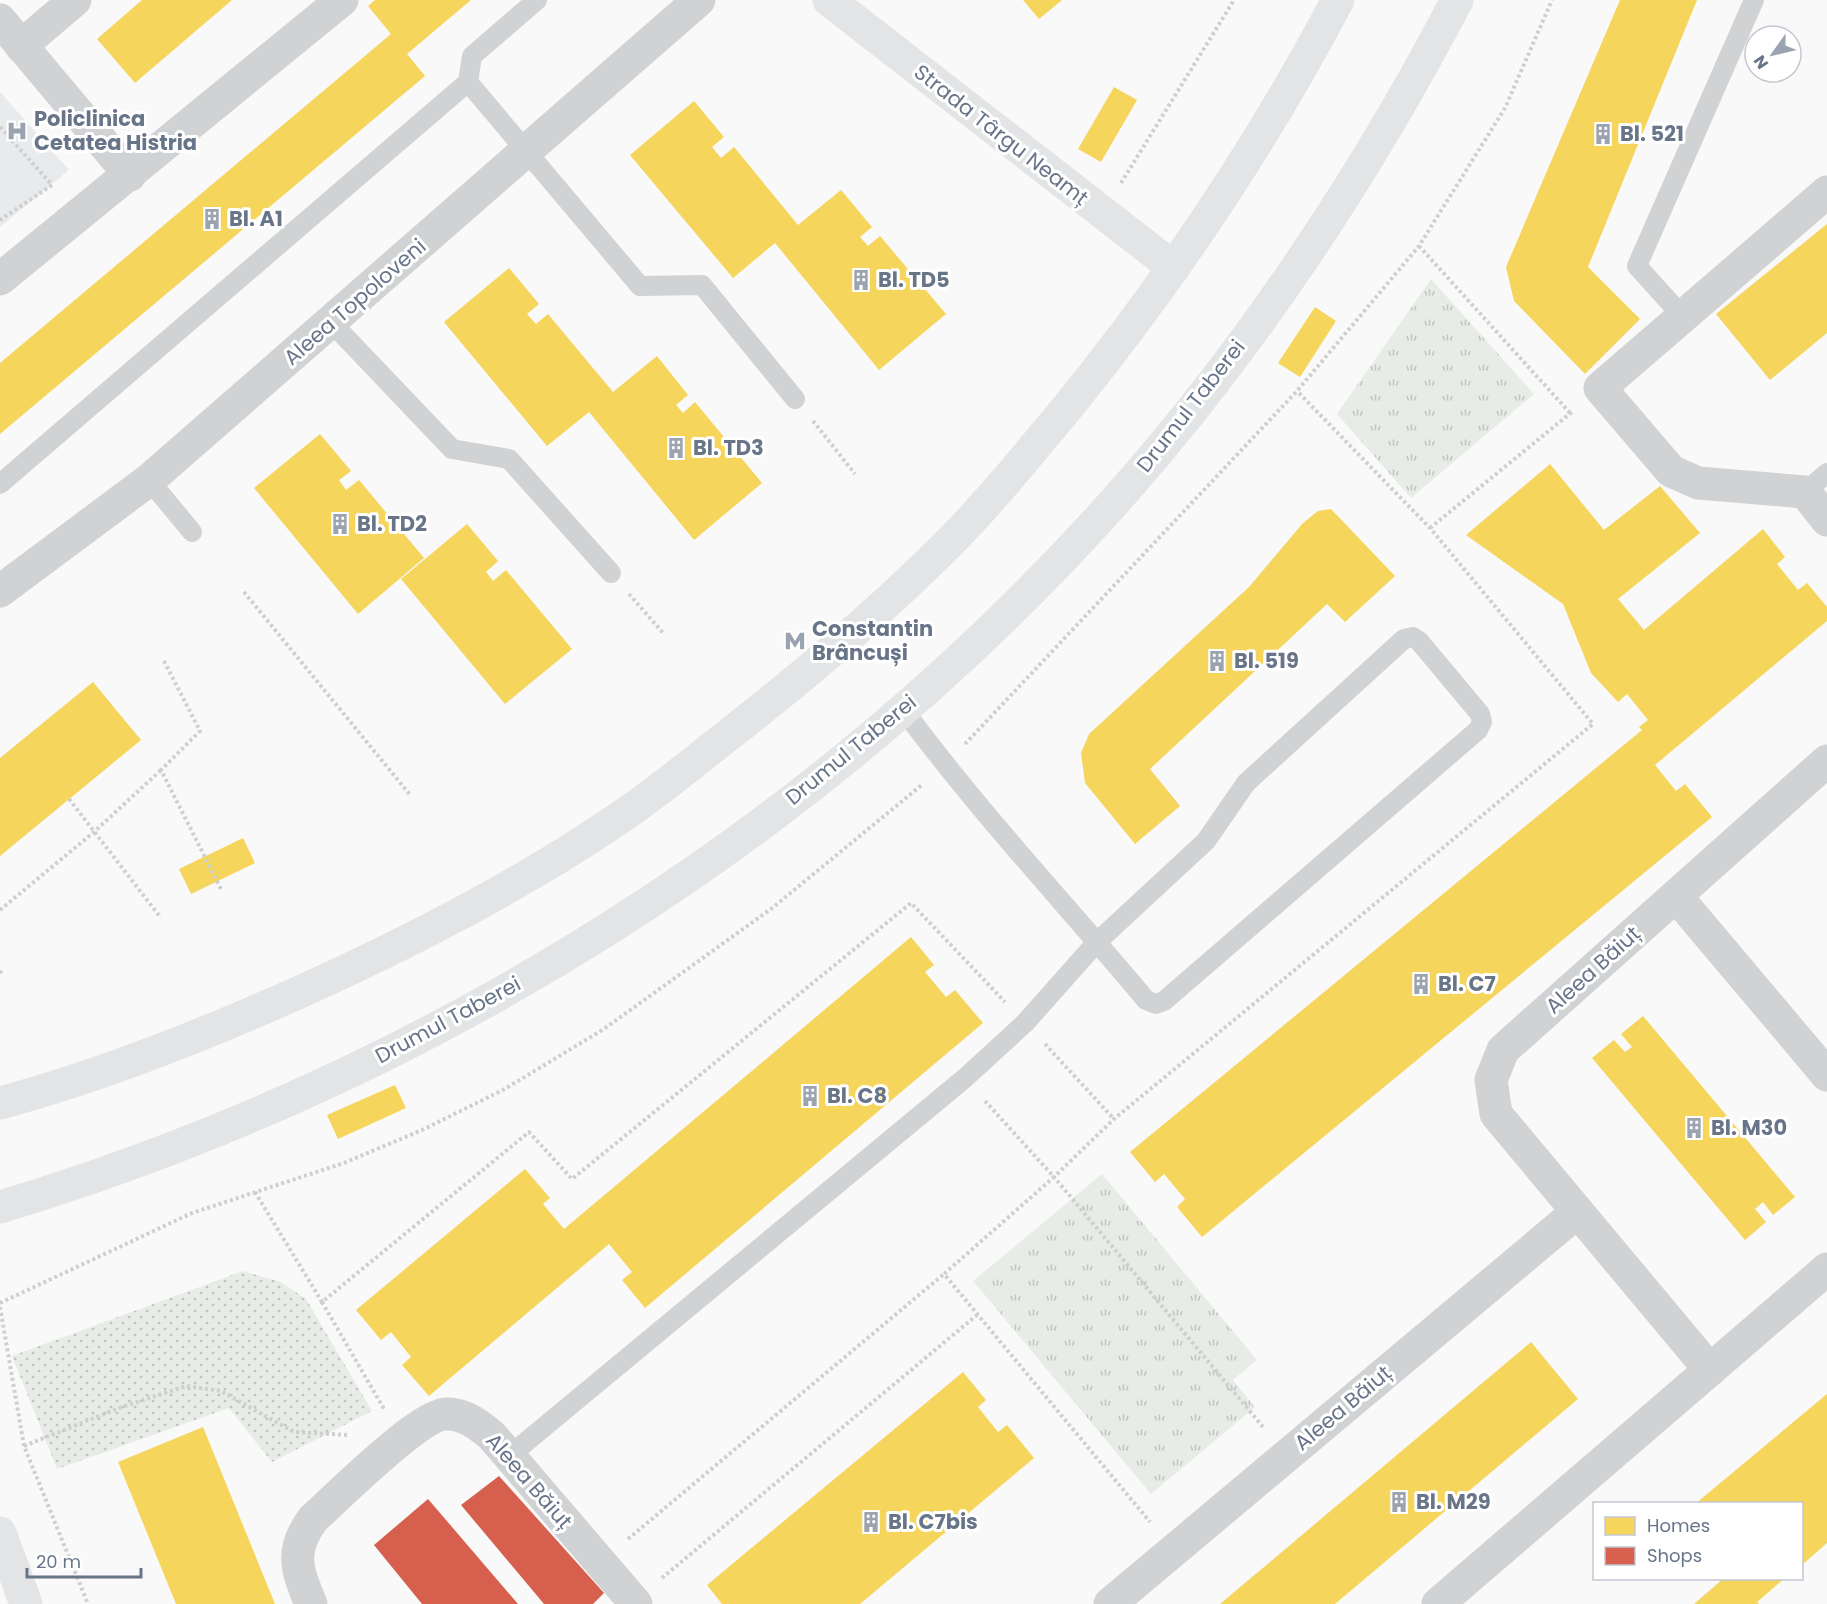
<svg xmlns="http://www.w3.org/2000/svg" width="1827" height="1604" font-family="Poppins,sans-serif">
<defs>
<pattern id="grass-dots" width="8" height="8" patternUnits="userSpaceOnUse" patternTransform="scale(1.5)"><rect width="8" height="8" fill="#e8ece7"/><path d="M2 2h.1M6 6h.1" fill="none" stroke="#c0c4c1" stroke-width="1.8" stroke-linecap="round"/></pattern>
<pattern id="park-tufts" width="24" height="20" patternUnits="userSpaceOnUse" patternTransform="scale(1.5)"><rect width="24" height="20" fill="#e8ece7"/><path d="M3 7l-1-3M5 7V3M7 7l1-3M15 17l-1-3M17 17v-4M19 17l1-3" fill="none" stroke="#c0c4c1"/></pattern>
</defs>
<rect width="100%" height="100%" fill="#f9f9f9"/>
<!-- built -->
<path fill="#e9eaeb" d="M0,92L69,170L0,227Z"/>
<!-- grass -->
<path fill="url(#grass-dots)" d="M243,1271L281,1282L306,1299L372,1411L272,1462L229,1408L57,1469L12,1356Z"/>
<!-- park -->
<g fill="url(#park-tufts)">
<path d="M1431,279L1534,394L1411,498L1337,414Z"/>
<path d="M1102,1174L1257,1360L1233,1380L1255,1407L1151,1494L973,1281Z"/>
</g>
<!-- homes -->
<g fill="#f6d55c">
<path d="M142,0H232L135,83L97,39Z"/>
<path d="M375,0H471L407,54L425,76L0,434V363L391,34L368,6Z"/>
<path d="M1023,0H1062L1039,19Z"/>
<path d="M1620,0H1697L1588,267L1640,319L1585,374L1514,301L1506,267Z"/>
<path d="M1114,87L1137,100L1101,162L1078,149Z"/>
<path d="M694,101L724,137L712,147L721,158L734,147L798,225L841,190L872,227L860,237L868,246L880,236L946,314L879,370L775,243L733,278L630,155Z"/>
<path d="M1827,224V333L1770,380L1716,314Z"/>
<path d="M509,268L539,304L527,314L536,324L548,314L613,392L657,356L688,395L676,405L683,413L695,402L762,483L694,540L589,412L547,446L444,322Z"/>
<path d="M1315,307L1336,321L1300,377L1278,363Z"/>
<path d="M320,434L351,471L339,480L346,490L359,480L424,558L358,614L254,488Z"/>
<path d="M1550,464L1604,530L1660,486L1700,533L1618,599L1644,630L1763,529L1785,557L1777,564L1798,590L1807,583L1827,607V621L1655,765L1676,791L1685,784L1712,817L1202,1237L1177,1207L1185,1199L1164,1174L1155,1182L1130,1152L1642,730L1639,727L1648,720L1627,694L1618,702L1591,673L1563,604L1466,535Z"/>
<path d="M1331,509L1395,576L1345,622L1327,604L1150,769L1180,806L1135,844L1085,783L1081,753L1089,734L1249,587L1303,523L1318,511Z"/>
<path d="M467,524L498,561L486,572L493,581L506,570L572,649L505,704L401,579Z"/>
<path d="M93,682L141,740L0,856V758Z"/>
<path d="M243,838L255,863L191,894L179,869Z"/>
<path d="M911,937L934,965L925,972L946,997L955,990L983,1023L645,1308L622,1280L632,1272L609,1244L429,1396L402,1365L411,1357L391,1332L381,1340L356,1310L525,1169L550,1198L543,1204L564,1229Z"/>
<path d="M1643,1016L1795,1197L1773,1215L1763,1202L1755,1209L1766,1222L1745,1240L1592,1058L1614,1040L1625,1052L1632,1047L1621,1034Z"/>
<path d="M395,1085L406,1108L338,1139L327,1115Z"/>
<path d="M1531,1342L1578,1399L1335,1604H1220Z"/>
<path d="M963,1372L986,1400L978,1407L998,1432L1007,1425L1034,1458L860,1604H722L707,1585Z"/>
<path d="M1827,1394V1543L1802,1565V1504H1695Z"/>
<path d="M203,1427L275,1604H176L118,1462Z"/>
<path d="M1724,1578H1785L1757,1602L1759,1604H1694Z"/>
</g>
<!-- shops -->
<g fill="#d6604d">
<path d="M499,1476L604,1593L593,1604H544L461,1505Z"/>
<path d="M428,1499L518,1604H422L374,1545Z"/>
</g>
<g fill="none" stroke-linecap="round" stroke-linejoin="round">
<!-- path -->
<g stroke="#cecfd0" stroke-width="4" stroke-dasharray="3 3" stroke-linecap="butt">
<path d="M0,127L52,185L0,220"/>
<path d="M1121,183L1234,0"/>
<path d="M1419,246L1570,413"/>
<path d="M813,421L855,474"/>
<path d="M1430,528L1572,412"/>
<path d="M244,592L411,796"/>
<path d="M629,594L664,634"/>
<path d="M164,661L200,731L161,770L221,889"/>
<path d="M965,744L1297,391L1419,246L1505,108L1552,0"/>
<path d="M69,799L161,918"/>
<path d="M0,910L94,832L161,770"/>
<path d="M0,971L3,975"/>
<path d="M1045,1044L1114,1119"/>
<path d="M985,1101L1054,1177L944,1274L1150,1522"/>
<path d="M255,1192L322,1302L529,1132L572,1179L911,903L1005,1002"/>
<path d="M322,1302L384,1409"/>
<path d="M0,1303L192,1213L344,1163L422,1130L503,1090L604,1029L771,909L923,784"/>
<path d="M0,1307L24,1446L88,1604"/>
<path d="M1263,1427L1054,1177L1114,1119L1593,724L1430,528L1297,391"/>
<path d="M24,1446L119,1408L186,1386L221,1391L294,1432L349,1435"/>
<path d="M628,1539L944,1274"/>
<path d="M662,1578L977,1315"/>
</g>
<!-- lane -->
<g stroke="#d1d2d4" stroke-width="20">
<path d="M468,82L640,286L702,285L795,399"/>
<path d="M1684,318L1637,266L1754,0"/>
<path d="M331,322L452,449L509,459L611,573"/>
<path d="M149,480L192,532"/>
<path d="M0,484L468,82L472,56L537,0"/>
<path d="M1805,492L1827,473"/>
<path d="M509,1456L965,1078L1025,1023L1097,942L1206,841L1246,783L1404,639L1413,637L1419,641L1480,714L1482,722L1478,730L1164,1001L1156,1004L1146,1000C1065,903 978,811 903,709"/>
</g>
<!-- street -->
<g stroke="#d1d2d4" stroke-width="33">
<path d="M0,20L130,175"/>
<path d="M21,46L75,0"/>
<path d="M1827,192L1600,388L1671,471L1698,483L1805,492L1827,520"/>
<path d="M0,279L342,0"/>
<path d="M0,591L149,480L699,0"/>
<path d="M1676,896L1827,1075"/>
<path d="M1710,1370L1496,1114L1491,1080L1503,1050L1827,761"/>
<path d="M311,1604C297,1570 289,1551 313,1519C336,1498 420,1414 447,1414C465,1414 479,1425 492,1436L636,1604"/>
<path d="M1110,1604L1576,1213"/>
<path d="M1438,1604L1827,1269"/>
</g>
<!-- secondary -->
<g stroke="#e3e4e5" stroke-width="33">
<path d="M829,0L1174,268"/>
<path d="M0,1103C104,1075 204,1035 302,991C408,943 512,890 609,825C652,797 691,764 731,733C805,675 880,612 947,545C991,501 1031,451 1071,403C1172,278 1263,142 1338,0"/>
<path d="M0,1207C427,1078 820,832 1117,499C1249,351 1365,176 1457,0"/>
<path d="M0,1533L26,1604"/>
</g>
</g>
<!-- icons -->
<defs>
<symbol id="hospital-bare" viewBox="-9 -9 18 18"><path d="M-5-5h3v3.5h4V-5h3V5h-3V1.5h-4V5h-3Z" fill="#9ba3b0" stroke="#fff" stroke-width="2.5" paint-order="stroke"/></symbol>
<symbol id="building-bare" viewBox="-9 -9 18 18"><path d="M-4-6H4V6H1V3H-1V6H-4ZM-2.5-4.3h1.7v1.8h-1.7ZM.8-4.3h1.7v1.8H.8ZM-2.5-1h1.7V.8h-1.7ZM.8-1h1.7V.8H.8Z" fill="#9ba3b0" stroke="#fff" stroke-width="2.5" paint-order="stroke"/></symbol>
<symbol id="metro-bare" viewBox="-9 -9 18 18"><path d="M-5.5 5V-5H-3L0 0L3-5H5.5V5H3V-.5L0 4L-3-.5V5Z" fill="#9ba3b0" stroke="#fff" stroke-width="2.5" paint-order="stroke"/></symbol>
</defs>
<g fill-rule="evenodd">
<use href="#hospital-bare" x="2" y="116" width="30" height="30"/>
<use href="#building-bare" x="1588" y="119" width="30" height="30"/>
<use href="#building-bare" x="197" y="204" width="30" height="30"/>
<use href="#building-bare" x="846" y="265" width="30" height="30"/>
<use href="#building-bare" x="661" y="433" width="30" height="30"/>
<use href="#building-bare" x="325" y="509" width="30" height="30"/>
<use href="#metro-bare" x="780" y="626" width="30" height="30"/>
<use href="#building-bare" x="1202" y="646" width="30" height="30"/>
<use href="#building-bare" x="1406" y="969" width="30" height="30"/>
<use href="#building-bare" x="795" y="1081" width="30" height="30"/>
<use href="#building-bare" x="1679" y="1113" width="30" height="30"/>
<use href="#building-bare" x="1384" y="1487" width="30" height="30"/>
<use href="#building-bare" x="856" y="1507" width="30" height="30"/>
</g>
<g text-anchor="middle" stroke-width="6" stroke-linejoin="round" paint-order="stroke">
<!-- poi labels -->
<g font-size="21" font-weight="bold" fill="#687589" stroke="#fff" text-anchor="start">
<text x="34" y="126">Policlinica<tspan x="34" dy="24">Cetatea Histria</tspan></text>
<text x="1620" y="141">Bl. 521</text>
<text x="229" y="226">Bl. A1</text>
<text x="878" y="287">Bl. TD5</text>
<text x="693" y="455">Bl. TD3</text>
<text x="357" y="531">Bl. TD2</text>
<text x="812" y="636">Constantin<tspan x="812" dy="24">Brâncuși</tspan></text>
<text x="1234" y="668">Bl. 519</text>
<text x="1438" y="991">Bl. C7</text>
<text x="827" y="1103">Bl. C8</text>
<text x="1711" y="1135">Bl. M30</text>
<text x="1416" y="1509">Bl. M29</text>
<text x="888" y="1529">Bl. C7bis</text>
</g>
<!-- street labels -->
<g font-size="21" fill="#687589" stroke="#fff">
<text transform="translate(1001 135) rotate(38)" y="7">Strada Târgu Neamț</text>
<text transform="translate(355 302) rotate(-41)" y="7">Aleea Topoloveni</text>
<text transform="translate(1191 406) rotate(-52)" y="7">Drumul Taberei</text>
<text transform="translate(851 750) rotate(-39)" y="7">Drumul Taberei</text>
<text transform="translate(1593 970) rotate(-42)" y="7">Aleea Băiuț</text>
<text transform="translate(448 1020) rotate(-28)" y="7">Drumul Taberei</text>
<text transform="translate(1343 1408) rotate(-40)" y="7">Aleea Băiuț</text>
<text transform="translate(529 1481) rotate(49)" y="7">Aleea Băiuț</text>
</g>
</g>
<!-- legend -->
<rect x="1593" y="1502" width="210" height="78" fill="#ffffff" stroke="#c3c8d0" stroke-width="1.5"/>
<rect x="1605" y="1517" width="30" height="18" fill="#f6d55c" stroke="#c3c8d0" stroke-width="1.5"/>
<text x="1647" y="1532" font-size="18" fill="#687589">Homes</text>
<rect x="1605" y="1547" width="30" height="18" fill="#d6604d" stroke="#c3c8d0" stroke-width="1.5"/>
<text x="1647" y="1562" font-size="18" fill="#687589">Shops</text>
<!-- north arrow -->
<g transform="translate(1773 54) rotate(236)"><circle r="28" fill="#ffffff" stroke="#c3c8d0" stroke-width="1.5"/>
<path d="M0-4.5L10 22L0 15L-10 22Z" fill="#9ba3b0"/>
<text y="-9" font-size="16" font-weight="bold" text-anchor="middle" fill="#687589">N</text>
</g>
<!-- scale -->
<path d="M27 1568v9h114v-9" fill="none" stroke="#687589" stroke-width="3"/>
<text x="36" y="1568" font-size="18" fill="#687589" stroke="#ffffff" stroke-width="4.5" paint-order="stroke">20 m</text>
</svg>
